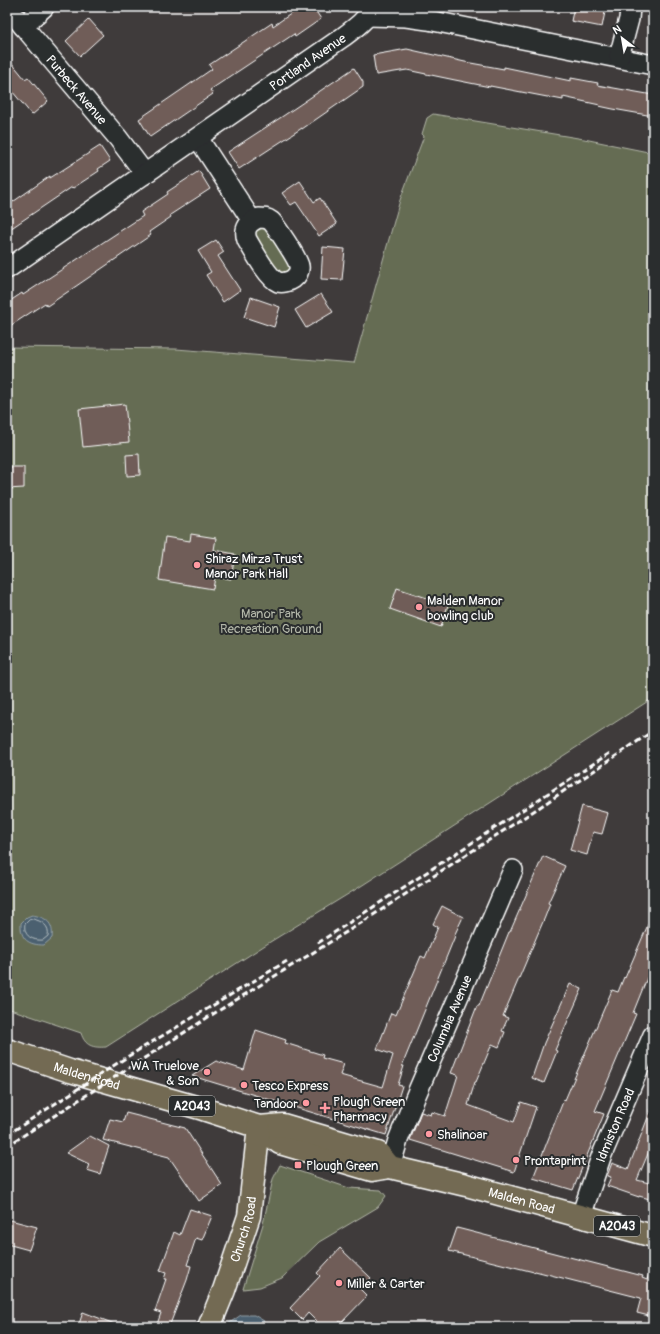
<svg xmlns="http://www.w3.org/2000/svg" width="660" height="1334" font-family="Pangolin,sans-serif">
<rect width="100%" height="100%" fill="#3f3b3b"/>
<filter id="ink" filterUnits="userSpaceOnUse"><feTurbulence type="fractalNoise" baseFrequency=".025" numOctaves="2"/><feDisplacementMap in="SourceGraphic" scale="8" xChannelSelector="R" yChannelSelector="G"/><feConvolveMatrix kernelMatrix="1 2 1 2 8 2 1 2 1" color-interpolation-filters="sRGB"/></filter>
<g filter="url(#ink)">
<!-- green -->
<g fill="#656c52" stroke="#b2b6a8">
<path d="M433,114L584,139L653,153V698L358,888L270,942L106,1047C93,1048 85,1046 81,1033L7,1008V347L176,349L354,363L400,200L424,136L422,134L427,118Z"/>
<path d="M258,226L266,227L292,269L280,275L255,239V229Z"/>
<path d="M280,1165L349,1188L381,1190L386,1196L378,1207L319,1242L282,1278L260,1287L243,1289L263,1224L273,1179Z"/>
</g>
<!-- water -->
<g fill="#4b616f" stroke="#93a0a9">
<path d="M32,915C46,917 54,923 52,938L44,945C29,945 20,940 21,923L27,917Z"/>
<path d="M241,1315H254L264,1321L261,1327H227L228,1324Z"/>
</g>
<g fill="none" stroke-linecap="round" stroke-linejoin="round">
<!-- shore -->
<path stroke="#b7c0c5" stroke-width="1" d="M33,919C42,921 50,926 48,936L43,940C33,941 23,936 25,924L29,920Z"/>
</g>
<!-- building -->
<g fill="#6f5d58" stroke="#fff">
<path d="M301,7H313L321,19L295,37L294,34L210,90L213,94L150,137L139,119L212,69L209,65L272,23L273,26Z"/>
<path d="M574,7H606L602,27L571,21Z"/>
<path d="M89,19L103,35L80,56L66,41Z"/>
<path d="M407,49L465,62L504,69V67L571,81V78L598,83L597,85L653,95V116L613,109L599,106L600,105L563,97V100L490,86V87L455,80L407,70L376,75L373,55Z"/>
<path d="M7,57L25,79L28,77L48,101L32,115L7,85Z"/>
<path d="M354,68L363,82V87L302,129V128L239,169L228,152L283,116Z"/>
<path d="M100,146L110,161L98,169L99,171L73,188L72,187L7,231V206L50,176V178Z"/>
<path d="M199,171L210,189L170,215L171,217L149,232L151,235L47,306L45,303L7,328V303L22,293L23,295L143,216L141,212L168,194L167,192Z"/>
<path d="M300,181L314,202L320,198L337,224L319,236L296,202L291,205L282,193Z"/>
<path d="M216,240L224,252L218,256L240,290L223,302L206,275L211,272L198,251Z"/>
<path d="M323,247L345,249L342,280L321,279Z"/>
<path d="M321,294L333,312L306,328L295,310Z"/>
<path d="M251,297L280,307L274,327L244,317Z"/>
<path d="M125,404L129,442L83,447L79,409Z"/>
<path d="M139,454L140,475L127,476L126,455Z"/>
<path d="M7,467H24V488L7,489Z"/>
<path d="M191,534L216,538L214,550L235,554L231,579L215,577L213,589L159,580L165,537L190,541Z"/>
<path d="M397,588L448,605L441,627L390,609Z"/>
<path d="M582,806L608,813L602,834L593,832L587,855L570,850Z"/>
<path d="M543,856L565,866L548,903L550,904L545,917L503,1016L508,1018L502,1031L505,1032L499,1047L492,1044L476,1082H475L468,1105L514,1122L521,1102L536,1107L514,1172L410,1140L421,1112L431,1115L432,1112L445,1116L458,1075L451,1073L477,1006H479L509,932H510Z"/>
<path d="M442,906L463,917L454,936H455L402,1066H404L398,1085L402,1086L386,1135L192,1076L216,1061L244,1070L256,1030L286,1040L285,1043L323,1055L322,1058L344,1064L340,1075L383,1087L393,1055L377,1049L391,1013L396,1015L421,956L425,958L438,927L433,924Z"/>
<path d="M653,913V963L633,1013L636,1014L595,1111L604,1114L573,1190L533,1178L564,1099L565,1100L612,990L618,992L624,977L625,978Z"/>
<path d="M570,984L582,989L555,1050L557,1051L544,1083L532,1078L544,1043Z"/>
<path d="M652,1107L653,1151L650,1149L637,1180L653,1184V1200L639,1196V1197L607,1186L611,1177L607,1176L612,1163L628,1169Z"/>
<path d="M126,1113L185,1128L222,1185L199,1201L169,1157L103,1140L110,1119L123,1122Z"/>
<path d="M90,1136L109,1146L100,1174L87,1170L89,1164L66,1153Z"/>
<path d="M190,1209L212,1216L202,1240L196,1238L187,1265L191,1266L187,1280L169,1327H156L161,1313L155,1311L166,1279H164L166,1273L160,1271L174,1232L180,1235Z"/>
<path d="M10,1220L37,1227L29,1250L7,1244V1230Z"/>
<path d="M457,1228L643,1276L642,1278L647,1280L650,1270H653V1317L637,1313L641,1298L535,1271L534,1272L449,1251Z"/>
<path d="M340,1248L371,1278L360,1289L367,1296L341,1323L340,1321L334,1327H322L308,1313L302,1320L290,1308L320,1276L317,1273Z"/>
<path d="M83,1312L120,1326V1327H78Z"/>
</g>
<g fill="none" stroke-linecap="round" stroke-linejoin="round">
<defs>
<g id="minor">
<path id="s1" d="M7,7L118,138L145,174"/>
<path d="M368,16L406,17L428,20L653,65"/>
<path d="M23,26L44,7"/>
<path d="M619,57L629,19L630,7"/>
<path d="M198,138L252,221"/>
<path d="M259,218C264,218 267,218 271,221C276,226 298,259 299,266C300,271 297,276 293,279C289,282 282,283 278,282C268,278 253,250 247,240C243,228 249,222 259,218Z"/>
<path id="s2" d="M7,269L343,37C355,28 366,20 374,7"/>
<path id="s3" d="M390,1167L398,1140L417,1093L513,870"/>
<path id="s4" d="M581,1216L601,1157L653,1035"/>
</g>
<g id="major">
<path id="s5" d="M7,1050L70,1071L203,1109L259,1127L280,1143L372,1170L390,1167L466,1185L653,1236"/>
<path d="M259,1127L283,1125L378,1153L390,1167"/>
<path id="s6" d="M209,1327L224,1290L249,1216L259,1127"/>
</g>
</defs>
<!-- minor casing -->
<use href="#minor" stroke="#fff" stroke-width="22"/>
<!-- major casing -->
<use href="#major" stroke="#fff" stroke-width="25"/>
<!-- minor -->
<use href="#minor" stroke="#2a2d2e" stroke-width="19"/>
<!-- major -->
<use href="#major" stroke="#736b52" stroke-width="22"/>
<!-- rail -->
<g stroke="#fff" stroke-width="3" stroke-dasharray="6 3" stroke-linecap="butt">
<path d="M318,943L610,753"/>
<path d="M7,1135L127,1057L287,961"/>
<path d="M7,1146L210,1016L361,923L540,807L653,731"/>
</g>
</g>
</g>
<!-- markers -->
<g fill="#ff9aa2" stroke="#2a2d2e" stroke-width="1.5">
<circle cx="197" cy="565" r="4"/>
<circle cx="419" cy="607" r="4"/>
<circle cx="207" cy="1072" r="4"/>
<circle cx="244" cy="1085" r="4"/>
<circle cx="306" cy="1103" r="4"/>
<path d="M323 1102h4v4h4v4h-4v4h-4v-4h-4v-4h4z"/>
<circle cx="429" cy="1134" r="4"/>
<circle cx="516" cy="1160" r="4"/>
<rect x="294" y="1161" width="8" height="8" rx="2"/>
<circle cx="339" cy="1283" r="4"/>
</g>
<g text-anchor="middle" stroke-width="4" stroke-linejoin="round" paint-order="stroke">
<!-- shield labels -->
<g fill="#2a2d2e" stroke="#bfc0c0" stroke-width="1">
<rect x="169" y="1096" width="46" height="20" rx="3"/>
<rect x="594" y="1216" width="46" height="20" rx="3"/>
</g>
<g font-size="12" font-weight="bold" fill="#fff">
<text x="192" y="1110">A2043</text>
<text x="617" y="1230">A2043</text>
</g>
<!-- street labels -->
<g font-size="13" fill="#fff" stroke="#2a2d2e">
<text dy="5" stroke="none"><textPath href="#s2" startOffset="365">Portland Avenue</textPath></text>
<text dy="5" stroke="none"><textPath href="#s1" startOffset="108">Purbeck Avenue</textPath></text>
<text dy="5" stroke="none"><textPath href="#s3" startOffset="160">Columbia Avenue</textPath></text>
<text dy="5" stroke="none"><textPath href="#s5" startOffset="84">Malden Road</textPath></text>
<text dy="5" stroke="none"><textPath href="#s4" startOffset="97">Idmiston Road</textPath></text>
<text dy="5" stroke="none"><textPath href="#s5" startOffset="540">Malden Road</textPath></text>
<text dy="5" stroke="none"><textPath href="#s6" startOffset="104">Church Road</textPath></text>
</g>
<!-- poi labels -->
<g font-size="13" fill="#fff" stroke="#2a2d2e" text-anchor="start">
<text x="205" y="563">Shiraz Mirza Trust<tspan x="205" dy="15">Manor Park Hall</tspan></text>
<text x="427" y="605">Malden Manor<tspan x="427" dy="15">bowling club</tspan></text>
<text x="199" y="1070" text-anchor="end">WA Truelove<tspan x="199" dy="15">&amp; Son</tspan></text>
<text x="252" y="1090">Tesco Express</text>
<text x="333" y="1106">Plough Green<tspan x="333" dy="15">Pharmacy</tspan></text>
<text x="298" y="1108" text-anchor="end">Tandoor</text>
<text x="437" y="1139">Shalinoar</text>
<text x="524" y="1165">Prontaprint</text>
<text x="306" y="1170">Plough Green</text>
<text x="347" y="1288">Miller &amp; Carter</text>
</g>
<!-- park labels -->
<g font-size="13" fill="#b2b6a8" stroke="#2a2d2e">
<text x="271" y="618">Manor Park<tspan x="271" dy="15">Recreation Ground</tspan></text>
</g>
</g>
<!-- margin -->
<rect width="660" height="1334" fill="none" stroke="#2a2d2e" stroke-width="24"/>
<rect x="12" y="12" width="636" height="1310" fill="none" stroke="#fff" stroke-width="1.5" filter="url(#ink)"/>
<!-- north arrow -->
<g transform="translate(622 38) rotate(329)" stroke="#2a2d2e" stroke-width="3" paint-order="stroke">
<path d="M0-3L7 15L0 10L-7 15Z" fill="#ffffff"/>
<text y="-6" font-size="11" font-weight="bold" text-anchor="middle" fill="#ffffff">N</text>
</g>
</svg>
